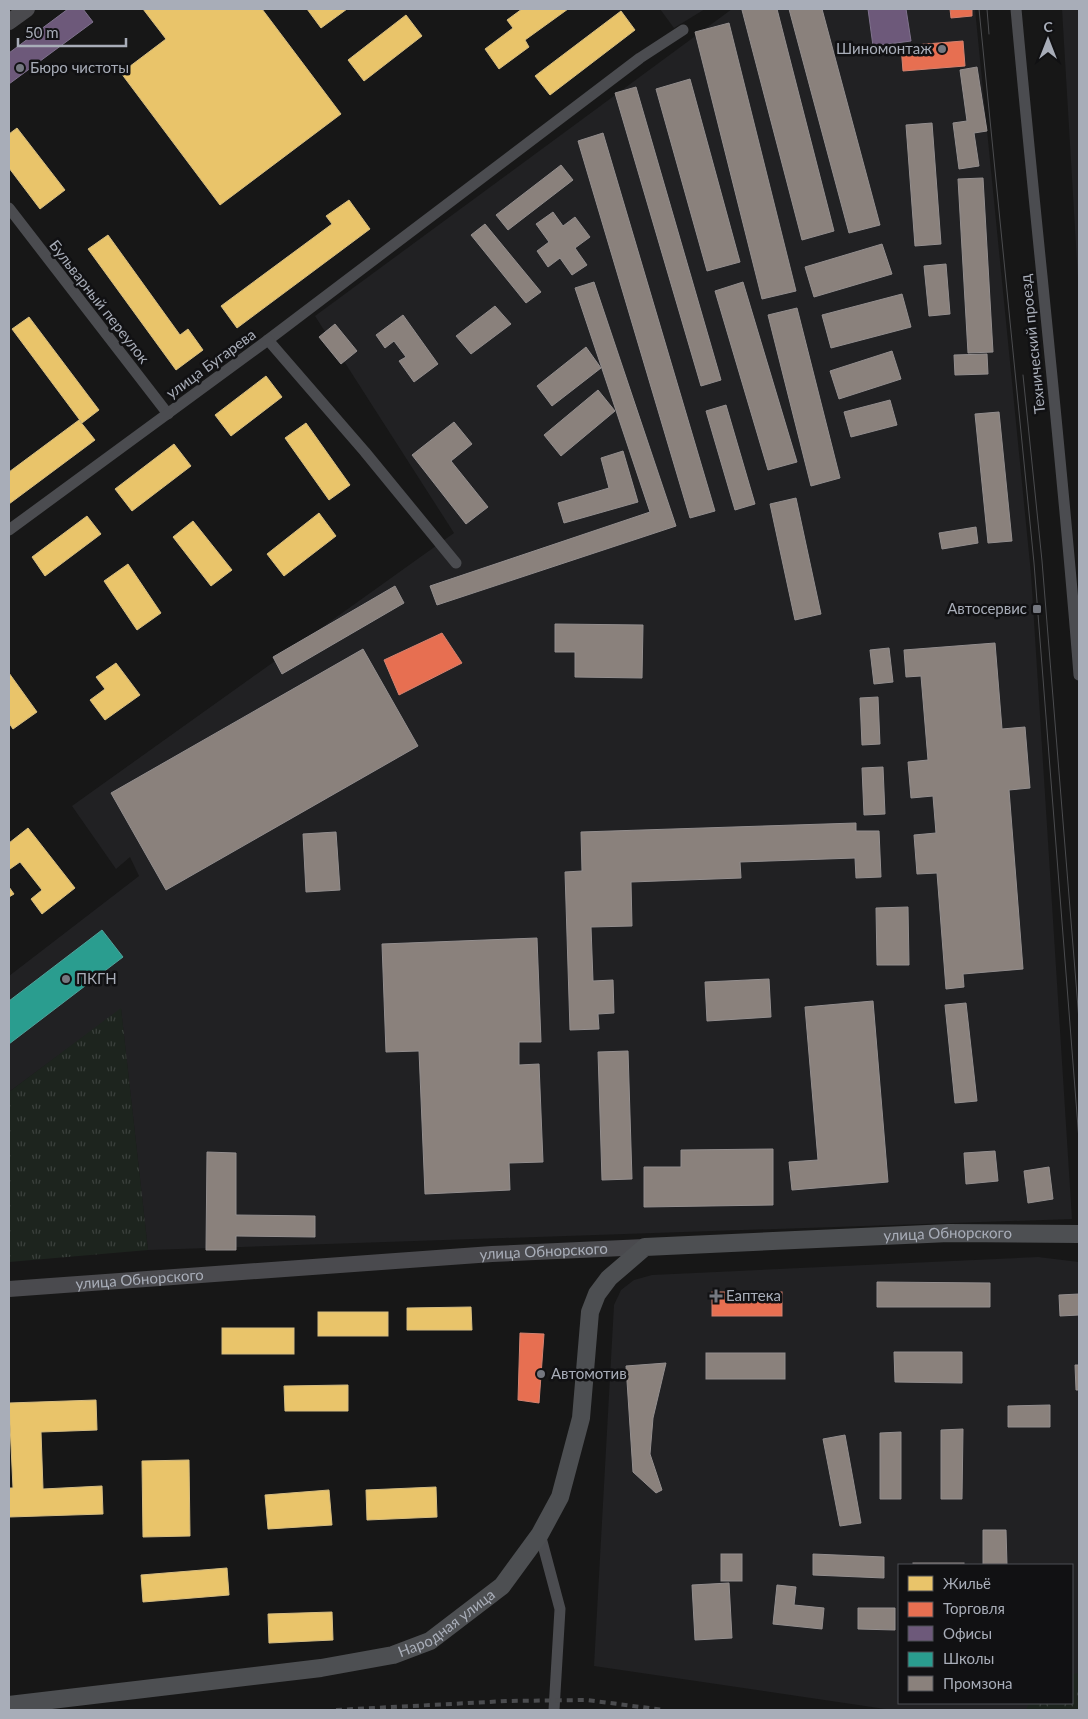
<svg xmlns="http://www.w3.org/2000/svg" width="1088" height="1719" font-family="Lato,sans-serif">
<defs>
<pattern id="forest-crowns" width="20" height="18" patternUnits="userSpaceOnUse" patternTransform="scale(1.25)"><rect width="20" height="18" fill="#1d241e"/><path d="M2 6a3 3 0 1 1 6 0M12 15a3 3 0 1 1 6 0" fill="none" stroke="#3b413d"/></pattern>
<pattern id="park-tufts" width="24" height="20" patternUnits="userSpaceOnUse" patternTransform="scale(1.25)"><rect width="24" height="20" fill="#1d241e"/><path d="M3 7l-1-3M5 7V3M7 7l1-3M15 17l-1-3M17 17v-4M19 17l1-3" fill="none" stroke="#3b413d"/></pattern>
</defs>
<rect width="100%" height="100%" fill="#171717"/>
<!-- built -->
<g fill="#212123" fill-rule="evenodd">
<path d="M660,9H705L674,28Z"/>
<path d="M732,9H975L1031,574L1072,1219L148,1250L121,1009L9,1092V976L139,876L130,857L116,869L72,806L454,533L315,316Z"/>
<path d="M1062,9H1079V296Z"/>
<path d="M1038,1257L1079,1262V1710H892L594,1666L614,1305L621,1290L634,1280L652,1275ZM899,1565H1072V1703H899Z"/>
</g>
<!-- forest -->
<path fill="url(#forest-crowns)" d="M1079,1673V1710H1026L1029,1703H1072V1674Z"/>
<!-- park -->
<path fill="url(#park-tufts)" d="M121,1008L148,1250L9,1262V1092Z"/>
<!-- homes -->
<g fill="#e9c46a" stroke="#d6bd81">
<path d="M143,9H262L341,114L220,205L121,73L166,39Z"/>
<path d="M307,9H347L321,28Z"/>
<path d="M522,9H568L525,40L529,47L499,69L485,49L513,28L507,20Z"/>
<path d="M621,11L635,30L550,95L535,76Z"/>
<path d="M406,15L422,36L364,81L348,60Z"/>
<path d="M17,128L65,190L40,209L9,168V134Z"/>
<path d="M349,200L370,229L237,328L221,306L332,224L326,216Z"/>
<path d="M108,235L180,335L188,329L203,350L176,370L88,249Z"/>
<path d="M29,317L99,410L82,423L12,329Z"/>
<path d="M266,376L282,397L231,436L215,415Z"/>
<path d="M79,420L95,440L9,504V472Z"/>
<path d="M306,423L350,485L329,500L285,438Z"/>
<path d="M174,444L191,466L132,511L115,489Z"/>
<path d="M319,513L336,536L284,576L267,554Z"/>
<path d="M87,516L101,534L45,576L32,557Z"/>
<path d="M193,521L232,570L211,586L173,537Z"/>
<path d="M128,564L161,613L137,630L104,581Z"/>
<path d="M116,663L140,695L105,720L90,700L105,689L96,677Z"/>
<path d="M9,673L37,712L13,729L9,723Z"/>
<path d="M28,828L75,888L42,914L31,899L42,890L20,862L10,869L9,868V843Z"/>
<path d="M9,887L14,894L9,897Z"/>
<path d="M471,1307L472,1330H407V1308Z"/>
<rect x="318" y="1312" width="70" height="24"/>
<rect x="222" y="1328" width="72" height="26"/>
<path d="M348,1385V1411H285L284,1386Z"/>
<path d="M96,1400L97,1430L41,1432L43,1489L102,1486L103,1514L9,1517V1488H13L9,1403Z"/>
<path d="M189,1460L190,1536L143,1537L142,1461Z"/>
<path d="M436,1487L437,1517L367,1520L366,1490Z"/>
<path d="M329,1490L332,1525L268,1529L265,1495Z"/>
<path d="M227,1568L229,1595L143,1602L141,1575Z"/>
<path d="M332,1612L333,1640L269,1643L268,1614Z"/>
</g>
<!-- shops -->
<g fill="#e76f51" stroke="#d48270">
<path d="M950,9H972V16L951,18Z"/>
<path d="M963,41L965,66L903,71L901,46Z"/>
<path d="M442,633L462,663L399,695L384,660Z"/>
<rect x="712" y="1292" width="70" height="24"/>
<path d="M520,1333L544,1334L539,1403L518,1400Z"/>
</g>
<!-- offices -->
<g fill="#6d597a" stroke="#7f728d">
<path d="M68,9H83L93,22L9,84V53Z"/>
<path d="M868,9H906L911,41L873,46Z"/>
</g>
<!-- schools -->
<path fill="#2a9d8f" stroke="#50a29b" d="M102,930L123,957L9,1044V1001Z"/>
<!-- industry -->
<g fill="#8a817c" stroke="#938e8e">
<path d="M746,9H777L834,231L802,240L742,10Z"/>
<path d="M789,9H822L880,225L849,233Z"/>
<path d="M729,23L796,291L762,299L695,32Z"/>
<path d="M977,67L987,131L974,133L979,166L959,169L953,123L967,121L960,70Z"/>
<path d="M690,79L740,262L707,271L656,89Z"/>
<path d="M636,87L721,380L701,386L615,93Z"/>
<path d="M932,123L941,244L915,246L906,125Z"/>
<path d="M603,133L715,511L690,518L578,141Z"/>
<path d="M561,165L573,180L508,230L496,215Z"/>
<path d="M983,178L993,352L968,353L958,179Z"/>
<path d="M553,212L563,226L575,217L590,237L575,248L587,265L572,275L560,258L548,267L537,251L549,242L536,224Z"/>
<path d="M485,224L541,292L526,303L471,235Z"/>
<path d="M882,244L892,274L814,297L805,267Z"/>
<path d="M946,264L950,314L929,316L924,266Z"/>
<path d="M594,282L676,526L437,605L430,586L650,512L575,288Z"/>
<path d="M743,282L797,462L768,470L715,291Z"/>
<path d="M902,294L911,327L831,348L822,315Z"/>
<path d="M495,306L511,324L471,354L456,336Z"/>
<path d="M797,308L840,478L811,486L768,315Z"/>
<path d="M403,315L438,364L414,382L399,361L406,357L394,341L385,348L376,335Z"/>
<path d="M335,324L357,351L341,364L319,337Z"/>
<path d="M586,347L601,368L552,406L537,386Z"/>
<path d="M892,351L901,379L839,399L830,371Z"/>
<path d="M987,354L988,374L955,375L954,355Z"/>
<path d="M598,390L615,411L561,456L544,435Z"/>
<path d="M890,400L897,425L851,437L844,412Z"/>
<path d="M726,405L755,504L735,510L706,411Z"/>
<path d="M999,412L1012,541L988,543L975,414Z"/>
<path d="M454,422L472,444L451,461L488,507L466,524L412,455Z"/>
<path d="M623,451L638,502L564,523L558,503L609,488L601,458Z"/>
<path d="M796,498L821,614L795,620L770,504Z"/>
<path d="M976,527L978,543L942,549L939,533Z"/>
<path d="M395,586L404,603L282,674L273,657Z"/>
<path d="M555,624L643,625L642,678L575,677V652H555Z"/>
<path d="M995,643L1002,729L1025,727L1030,788L1009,790L1023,969L963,974L964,987L946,989L937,873L917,874L914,835L936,833L933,796L911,798L908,762L928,760L921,676L906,677L904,650Z"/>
<path d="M889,648L893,682L874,684L870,650Z"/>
<path d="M363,649L418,746L166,890L111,793Z"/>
<path d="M878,697L880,744L862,745L860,698Z"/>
<path d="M883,767L885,814L864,815L862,768Z"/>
<path d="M856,823V831H879L881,877L856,878L855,858L740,862L741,878L631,882L632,926L591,927L593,981L613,980L614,1013L598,1014L599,1029L570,1030L565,872L582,871L581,832Z"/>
<path d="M336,832L340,890L306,892L303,834Z"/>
<path d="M908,907L909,965H877L876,908Z"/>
<path d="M537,938L541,1042H519V1065L539,1064L543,1162L509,1163L510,1190L425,1194L419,1051L386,1052L382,944Z"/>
<path d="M769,979L771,1017L707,1021L705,982Z"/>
<path d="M873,1001L888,1182L792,1190L789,1162L818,1160L805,1007Z"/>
<path d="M966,1003L977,1101L955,1103L945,1005Z"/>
<path d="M628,1051L632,1179L602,1180L598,1052Z"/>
<path d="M773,1149V1205L644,1207V1167H681V1150Z"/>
<path d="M995,1151L998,1181L966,1184L964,1153Z"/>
<path d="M207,1152L236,1153V1215L315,1216V1237L236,1236V1250H206Z"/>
<path d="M1049,1167L1053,1199L1028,1203L1024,1171Z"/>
<path d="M877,1282L990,1283V1307H877Z"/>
<path d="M1079,1294V1315L1060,1316L1059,1295Z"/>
<path d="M894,1352H962V1383L895,1382Z"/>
<rect x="706" y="1353" width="79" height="26"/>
<path d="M666,1363L653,1418L650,1454L662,1490L656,1493L633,1472L626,1366Z"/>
<path d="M1075,1365H1079V1390H1076Z"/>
<path d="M1050,1405V1427H1008V1406Z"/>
<path d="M963,1429L962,1499H941V1430Z"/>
<path d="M901,1432V1499H880V1433Z"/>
<path d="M845,1435L861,1523L840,1526L823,1439Z"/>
<path d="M983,1530H1006L1007,1565H983Z"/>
<rect x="721" y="1554" width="21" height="27"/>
<path d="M813,1554L884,1557V1578L813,1575Z"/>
<rect x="913" y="1563" width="51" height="2"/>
<path d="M729,1583L732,1638L695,1640L692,1585Z"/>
<path d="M777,1585L796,1587L794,1605L824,1608L822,1629L773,1624Z"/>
<path d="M858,1608H895V1630L858,1629Z"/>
</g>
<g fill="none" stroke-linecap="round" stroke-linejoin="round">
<!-- minor -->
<g stroke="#4b4c50" stroke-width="11">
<path d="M1016,9C1036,231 1062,453 1079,675"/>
<path d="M9,208L168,414"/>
<path d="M268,340L640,58L683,30"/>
<path d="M9,530L268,340L365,452L456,563"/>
<path d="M540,1534L560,1609L554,1710"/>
</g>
<!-- secondary -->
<g stroke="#4a4a4e" stroke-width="16">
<path d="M9,22L27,9"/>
<path id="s1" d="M9,1289L492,1254L645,1247"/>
</g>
<!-- primary -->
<path stroke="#4d4f52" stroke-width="18" id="s2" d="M9,1705L321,1668L393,1655L430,1641L502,1586L540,1534L560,1497L581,1418L590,1312L597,1294L609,1278L645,1247L949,1233L1079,1234"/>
<!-- tram -->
<g stroke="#4b4c4f" stroke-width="1">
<path d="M979,9L1034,563L1079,1140"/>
<path d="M987,9L989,34"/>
<path d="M1023,375L1042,561L1079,1020"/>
</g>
<!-- rail -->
<path stroke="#4b4c4f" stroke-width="4" stroke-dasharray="6 5" stroke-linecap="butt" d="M336,1710L507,1701L587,1700L664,1710"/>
</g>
<!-- markers -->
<g fill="#757880" stroke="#111113" stroke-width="2">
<circle cx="942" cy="49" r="5"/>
<circle cx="20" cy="68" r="5"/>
<rect x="1032" y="604" width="10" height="10" rx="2.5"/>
<circle cx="66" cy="979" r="5"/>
<path d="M713.5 1288.5h5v5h5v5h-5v5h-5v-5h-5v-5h5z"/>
<circle cx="541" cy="1374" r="5"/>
</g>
<g text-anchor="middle" stroke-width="5" stroke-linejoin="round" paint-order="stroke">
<!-- poi labels -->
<g font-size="15" fill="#a8adb8" stroke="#111113" text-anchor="start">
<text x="932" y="54" text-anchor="end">Шиномонтаж</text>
<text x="30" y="73">Бюро чистоты</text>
<text x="1027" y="614" text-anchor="end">Автосервис</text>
<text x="76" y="984">ПКГН</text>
<text x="726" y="1301">Еаптека</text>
<text x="551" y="1379">Автомотив</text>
</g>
<!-- street labels -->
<g font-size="15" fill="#a8adb8" stroke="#111113">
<text transform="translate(99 302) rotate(52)" y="5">Бульварный переулок</text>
<text transform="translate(1033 344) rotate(-96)" y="5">Технический проезд</text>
<text transform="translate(211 364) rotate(-36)" y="5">улица Бугарева</text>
<text dy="5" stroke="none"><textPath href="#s2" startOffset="1202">улица Обнорского</textPath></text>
<text dy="5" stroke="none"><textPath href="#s1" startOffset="536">улица Обнорского</textPath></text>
<text dy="5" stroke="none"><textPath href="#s1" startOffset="131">улица Обнорского</textPath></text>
<text dy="5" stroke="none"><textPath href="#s2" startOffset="450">Народная улица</textPath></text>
</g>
</g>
<!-- border -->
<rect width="1088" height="1719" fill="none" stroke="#a8adb8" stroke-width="20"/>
<!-- legend -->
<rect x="898" y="1564" width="175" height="140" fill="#111113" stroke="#4d4f55"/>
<rect x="908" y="1576" width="25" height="15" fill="#e9c46a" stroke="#4d4f55"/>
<text x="943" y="1589" font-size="15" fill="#a8adb8">Жильё</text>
<rect x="908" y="1602" width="25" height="15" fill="#e76f51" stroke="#4d4f55"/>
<text x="943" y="1614" font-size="15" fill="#a8adb8">Торговля</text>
<rect x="908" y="1626" width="25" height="15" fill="#6d597a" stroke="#4d4f55"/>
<text x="943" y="1639" font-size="15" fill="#a8adb8">Офисы</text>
<rect x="908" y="1652" width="25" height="15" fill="#2a9d8f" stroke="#4d4f55"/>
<text x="943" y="1664" font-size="15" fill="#a8adb8">Школы</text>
<rect x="908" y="1676" width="25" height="15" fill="#8a817c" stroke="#4d4f55"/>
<text x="943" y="1689" font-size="15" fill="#a8adb8">Промзона</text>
<!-- north arrow -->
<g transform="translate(1048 40)" stroke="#111113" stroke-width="4" paint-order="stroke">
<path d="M0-4L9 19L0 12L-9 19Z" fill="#a8adb8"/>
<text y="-8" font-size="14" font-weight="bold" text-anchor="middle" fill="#a8adb8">С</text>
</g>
<!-- scale -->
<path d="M18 38v8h108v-8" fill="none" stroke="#a8adb8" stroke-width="2.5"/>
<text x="25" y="38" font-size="15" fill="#a8adb8" stroke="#111113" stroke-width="4" paint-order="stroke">50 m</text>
</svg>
